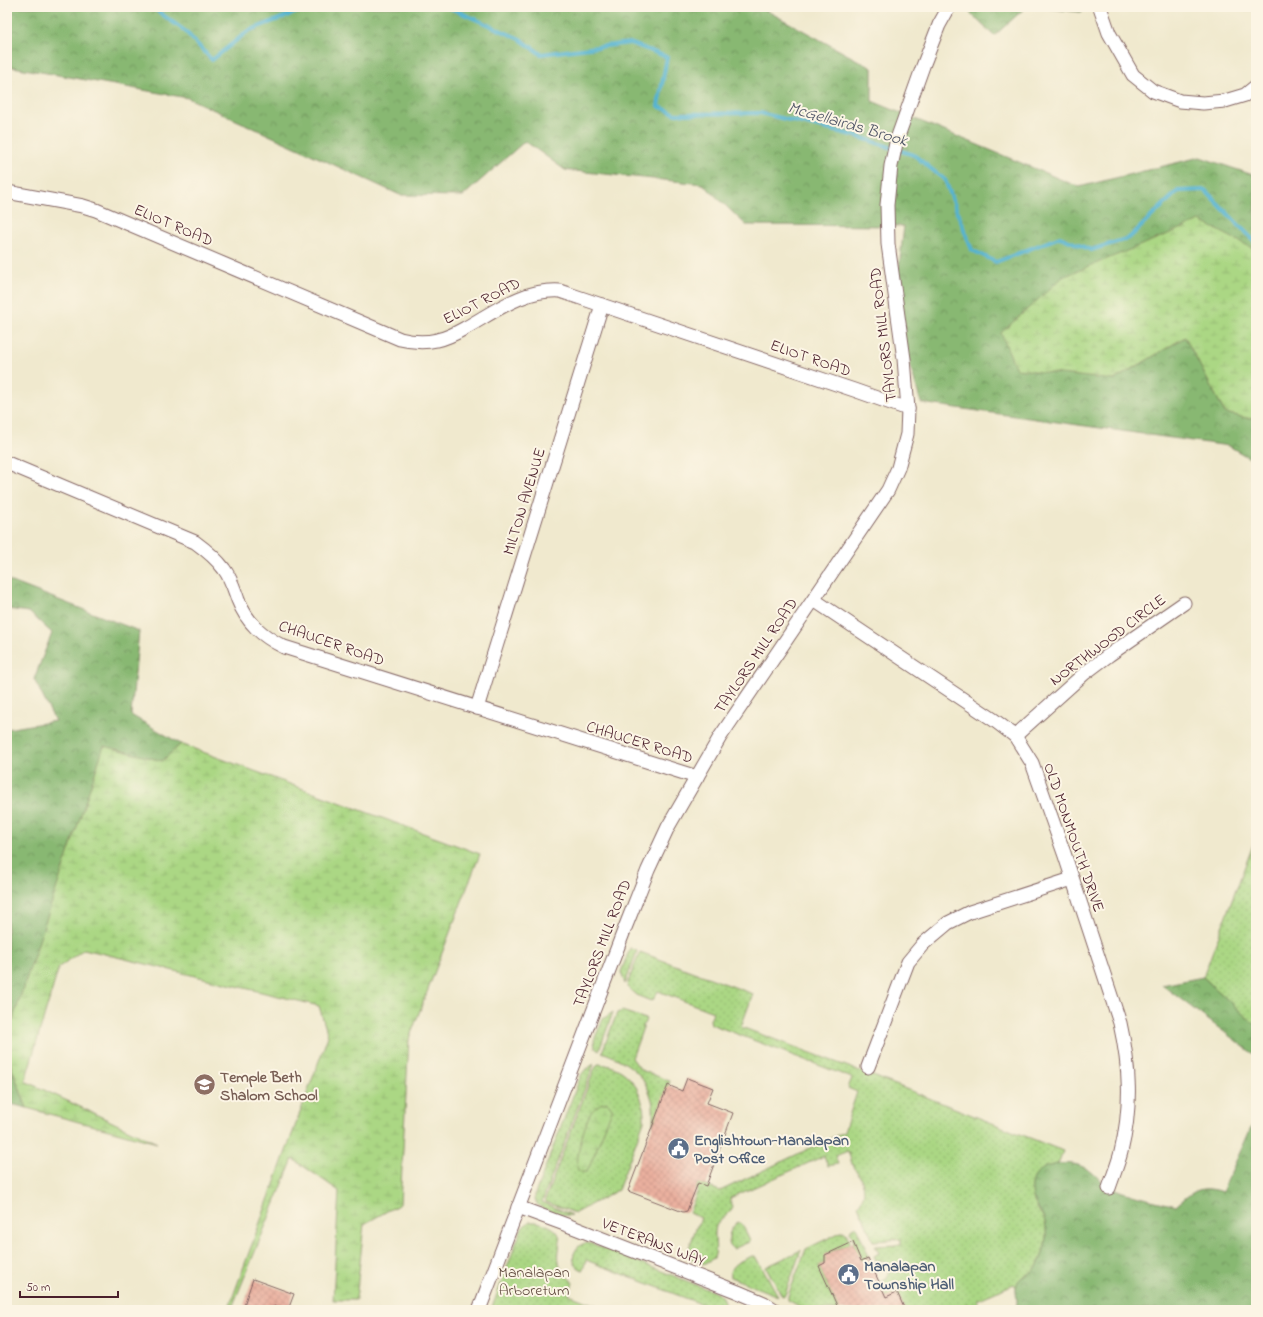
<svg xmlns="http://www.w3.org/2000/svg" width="1263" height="1317" font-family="'Indie Flower',sans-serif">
<defs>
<pattern id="grass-dots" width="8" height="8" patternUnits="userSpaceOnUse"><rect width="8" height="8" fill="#abd784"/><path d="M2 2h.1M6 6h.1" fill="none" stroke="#95b872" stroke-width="1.8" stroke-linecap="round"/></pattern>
<pattern id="forest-crowns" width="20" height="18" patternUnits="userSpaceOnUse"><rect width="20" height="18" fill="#88b872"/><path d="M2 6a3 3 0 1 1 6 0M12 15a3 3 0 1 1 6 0" fill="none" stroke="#71955e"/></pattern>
<pattern id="wetland-marsh" width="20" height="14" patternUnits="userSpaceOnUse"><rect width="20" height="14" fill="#abd784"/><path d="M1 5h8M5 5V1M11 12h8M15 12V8" fill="none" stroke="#95b872"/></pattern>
<pattern id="building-cross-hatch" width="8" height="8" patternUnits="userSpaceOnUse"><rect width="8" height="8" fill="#eab09f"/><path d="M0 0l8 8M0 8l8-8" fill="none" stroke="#ca9789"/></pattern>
</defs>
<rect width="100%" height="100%" fill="#fcf5e5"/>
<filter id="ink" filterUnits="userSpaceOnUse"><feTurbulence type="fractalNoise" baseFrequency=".025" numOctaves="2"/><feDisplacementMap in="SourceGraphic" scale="8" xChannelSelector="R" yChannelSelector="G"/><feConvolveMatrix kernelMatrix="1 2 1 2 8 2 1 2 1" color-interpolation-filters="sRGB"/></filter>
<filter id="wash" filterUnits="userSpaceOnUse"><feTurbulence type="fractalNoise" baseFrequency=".012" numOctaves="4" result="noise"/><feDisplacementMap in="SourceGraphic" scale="16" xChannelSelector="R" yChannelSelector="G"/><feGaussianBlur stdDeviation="0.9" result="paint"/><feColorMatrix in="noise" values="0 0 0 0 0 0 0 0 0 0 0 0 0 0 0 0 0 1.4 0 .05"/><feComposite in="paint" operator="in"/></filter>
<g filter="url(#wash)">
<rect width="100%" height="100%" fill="#f0e9ce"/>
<!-- grass -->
<g fill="url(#grass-dots)" stroke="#7a7b58">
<path d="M1256,837V1026L1203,977Z"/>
<path d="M630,948L637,951L625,984L621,972Z"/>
<path d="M640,952L753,994L741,1027L873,1076L1063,1151L1058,1164C1046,1167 1046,1166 1038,1176C1029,1188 1032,1199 1039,1211C1041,1214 1044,1217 1045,1221C1048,1229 1046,1241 1044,1249C1042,1257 1039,1266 1033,1271C1025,1278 1021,1274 1016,1287L1014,1284L977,1300L981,1310H977L974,1305L969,1307L967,1304L955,1310H905L897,1293L886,1297L879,1283L887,1279L889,1269C886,1263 883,1260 876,1260L874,1256L879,1253L875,1246L901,1245V1239L873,1241L858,1205C866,1197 865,1184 859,1175C858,1172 855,1170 853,1167C851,1162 850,1156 848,1151L835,1156L838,1164L828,1166L824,1156L730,1198C730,1201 733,1205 733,1207C733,1212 719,1220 716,1226C713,1237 718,1248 714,1258L703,1264L686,1256L698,1223H699L701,1218L689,1213L698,1190L696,1189L698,1183L720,1191L844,1132L857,1092L848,1088L852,1078L711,1024L710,1020L713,1012L658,991L653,1000L651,1001L636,995L627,987L628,982Z"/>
<path d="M622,1011L646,1019L632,1058L641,1070L670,1081L653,1125C653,1116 654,1108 652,1100C645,1073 626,1061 602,1052L617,1013Z"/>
<path d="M613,1012L599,1051L595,1048L594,1040L603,1019Z"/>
<path d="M594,1064L542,1202L572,1215C565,1217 542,1210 537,1204C535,1201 535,1198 535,1194L581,1075L585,1070Z"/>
<path d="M598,1064C629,1065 645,1093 644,1121L618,1190L575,1213L546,1202L545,1200L594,1070Z"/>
<path d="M529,1222C535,1221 541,1223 547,1225C570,1235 554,1248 560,1266C562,1273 569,1277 573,1283L569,1295L609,1310H491L521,1230L523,1227Z"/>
<path d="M738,1222L742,1224L750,1240L749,1242L733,1249L730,1246C727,1237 730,1228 738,1222Z"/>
<path d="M856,1226L869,1257L861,1261L853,1242L854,1240L850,1231L852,1228Z"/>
<path d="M843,1231L846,1233L850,1241L849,1244L826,1254L825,1259L829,1261L819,1266L839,1310H806L788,1300V1296L806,1249Z"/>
<path d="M586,1243L593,1244L717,1293C724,1297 725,1303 723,1310H708L709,1307L586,1260L583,1270C568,1265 572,1246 586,1243Z"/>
<path d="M801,1250L785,1295L782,1296L766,1267Z"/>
<path d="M752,1256H755L760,1265H761L778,1296L730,1277C728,1264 743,1260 752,1256Z"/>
</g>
<!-- forest -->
<g fill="url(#forest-crowns)" stroke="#696c4e">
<path d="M7,7H760L872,68V101L1079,187L1200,157L1256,176V250L1200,222L1114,380L1185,337L1225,413L1256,420V462L1229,446L921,403L894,309L904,226L746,225L703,184L565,170L525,141L463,196L400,195L188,98L7,66Z"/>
<path d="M964,7H1026L994,36Z"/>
<path d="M1033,7H1087L1081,12Z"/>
<path d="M7,580L139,631L131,715L181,744L162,761L104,747L7,1037V729L55,721L34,679L52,633L29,612L7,609Z"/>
<path d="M1203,977L1256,1026V1056L1162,985Z"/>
<path d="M7,1055L27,1108L7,1103Z"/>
<path d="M1256,1117V1310H1014C1021,1302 1013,1292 1017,1284C1020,1276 1027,1276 1033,1271C1039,1266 1042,1257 1044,1249C1046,1242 1047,1230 1045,1222C1044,1215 1037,1208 1034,1200C1024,1172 1049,1161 1073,1164C1081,1165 1090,1170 1095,1175C1099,1178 1101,1183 1106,1185C1128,1196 1153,1200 1176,1206C1192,1192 1200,1184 1222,1192Z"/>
</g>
<!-- wetland -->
<g fill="url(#wetland-marsh)" stroke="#7a7b58">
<path d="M1200,221L1256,250V420L1225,413L1185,337L1114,380L1016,369L1001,333L1063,277Z"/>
<path d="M181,744L480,854L409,1039L400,1204L364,1224L356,1300H333L339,1191L293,1159L231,1310H228L328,1036L319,1006L84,949L59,967L25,1081L157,1143L27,1108L7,1055V1037L104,746L162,761Z"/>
<path d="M602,1103H608L612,1108V1110L588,1170L586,1172H582L578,1170C574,1162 585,1123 590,1114C593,1109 597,1106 602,1103Z"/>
</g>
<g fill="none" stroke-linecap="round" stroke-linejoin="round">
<!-- stream -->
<g stroke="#53b3d2" stroke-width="4">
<path d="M152,7L185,31L212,60L248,31L310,7"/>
<path d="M448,7L520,39L541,54L630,43L667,57L658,106L676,114L760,113L856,136L914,155L945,180L972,250L996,262L1060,237L1091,250L1129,238L1178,191L1205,190L1256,243"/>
</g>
</g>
<g id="blocks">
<!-- building -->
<g fill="url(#building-cross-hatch)">
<path d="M687,1078L713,1088L707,1103L733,1113L706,1186L698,1183L688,1208L687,1211L683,1212L628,1191L668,1085L682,1091Z"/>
<path d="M853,1242L861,1261L868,1258L886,1297L897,1292L905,1310H839L819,1266L825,1263V1255Z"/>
<path d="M253,1279L294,1294L288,1310H285L274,1306L272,1310H258L244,1305Z"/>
</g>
</g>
</g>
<g filter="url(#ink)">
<use href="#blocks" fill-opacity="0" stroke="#846664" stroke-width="1"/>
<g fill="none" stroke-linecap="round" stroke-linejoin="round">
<defs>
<g id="minor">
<path d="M1100,7L1109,33L1133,75L1153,91L1180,101L1203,103L1225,101L1245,95L1256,86"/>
<path d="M7,192L83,206L96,210L400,339C412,342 424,343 437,340C448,338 458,332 467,327C497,310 524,289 560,291L854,390L908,409"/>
<path d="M7,463L195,542C206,550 216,558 224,569C231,578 234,589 238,600C247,623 262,636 284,647L697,777"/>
<path d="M814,600L994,720L1015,736L1032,763L1064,853L1120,1023C1130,1068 1132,1107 1121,1152C1118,1164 1113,1176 1109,1188"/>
<path d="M477,708L602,305"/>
<path d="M1015,736L1085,673L1109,655L1184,603"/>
<path d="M868,1067L908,962L923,944L948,923L970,912L1072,879"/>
<path d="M518,1207L575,1228L738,1292L764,1303L775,1310"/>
<path d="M479,1310L625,928L648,870L668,827L720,737L888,490L898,468L907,434L908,409L904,359L888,244L887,205L891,166L897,139L923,66L939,25L949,7"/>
</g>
</defs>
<!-- minor casing -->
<use href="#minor" stroke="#846664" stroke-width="15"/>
<!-- minor -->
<use href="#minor" stroke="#fff" stroke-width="13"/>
</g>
</g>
<!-- icons -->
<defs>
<symbol id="school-disc" viewBox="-11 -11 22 22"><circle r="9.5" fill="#8d6e63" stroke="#fcf5e5"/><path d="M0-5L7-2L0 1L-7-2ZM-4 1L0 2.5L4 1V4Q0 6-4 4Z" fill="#fff"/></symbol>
<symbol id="civic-disc" viewBox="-11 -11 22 22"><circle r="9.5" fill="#5c6f8a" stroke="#fcf5e5"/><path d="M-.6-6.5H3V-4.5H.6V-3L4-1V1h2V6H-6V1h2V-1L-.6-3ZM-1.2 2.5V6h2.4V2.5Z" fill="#fff"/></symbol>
</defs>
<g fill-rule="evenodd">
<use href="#school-disc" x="192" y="1072" width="25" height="25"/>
<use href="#civic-disc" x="666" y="1136" width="25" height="25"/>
<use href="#civic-disc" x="836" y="1262" width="25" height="25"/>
</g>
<g text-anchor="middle" stroke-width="4" stroke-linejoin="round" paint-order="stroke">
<!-- street labels -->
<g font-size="16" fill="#4a1f2b" stroke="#fcf5e5">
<text transform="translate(174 224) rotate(23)" y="6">ELIOT ROAD</text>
<text transform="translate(481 300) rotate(-27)" y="6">ELIOT ROAD</text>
<text transform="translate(882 335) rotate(-97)" y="6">TAYLORS MILL ROAD</text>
<text transform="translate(811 357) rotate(19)" y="6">ELIOT ROAD</text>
<text transform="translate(523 501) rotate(-73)" y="6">MILTON AVENUE</text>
<text transform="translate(1107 639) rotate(-37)" y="6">NORTHWOOD CIRCLE</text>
<text transform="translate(332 642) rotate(19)" y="6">CHAUCER ROAD</text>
<text transform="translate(755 655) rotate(-56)" y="6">TAYLORS MILL ROAD</text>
<text transform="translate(640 741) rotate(17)" y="6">CHAUCER ROAD</text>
<text transform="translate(1075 837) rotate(71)" y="6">OLD MONMOUTH DRIVE</text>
<text transform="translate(601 943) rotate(-69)" y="6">TAYLORS MILL ROAD</text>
<text transform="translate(654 1241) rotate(21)" y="6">VETERANS WAY</text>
</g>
<!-- education labels -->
<g font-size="16" font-weight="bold" fill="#785e54" stroke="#fcf5e5" text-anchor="start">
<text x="220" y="1082">Temple Beth<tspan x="220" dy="18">Shalom School</tspan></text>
</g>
<!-- service labels -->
<g font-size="16" font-weight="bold" fill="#4e5e75" stroke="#fcf5e5" text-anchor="start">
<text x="694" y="1145">Englishtown-Manalapan<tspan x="694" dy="18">Post Office</tspan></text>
<text x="864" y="1271">Manalapan<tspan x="864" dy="18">Township Hall</tspan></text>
</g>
<!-- park labels -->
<g font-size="16" fill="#624d41" stroke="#fcf5e5">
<text x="534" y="1277">Manalapan<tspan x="534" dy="18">Arboretum</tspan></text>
</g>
<!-- water labels -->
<g font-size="17" font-style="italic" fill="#4d5365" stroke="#fcf5e5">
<text transform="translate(848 123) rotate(16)" y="6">McGellairds Brook</text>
</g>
</g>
<!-- margin -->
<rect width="1263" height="1317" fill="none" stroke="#fcf5e5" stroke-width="24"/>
<!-- scale -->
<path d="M20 1291v6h98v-6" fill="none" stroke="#4a1f2b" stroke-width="2"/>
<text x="26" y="1291" font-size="12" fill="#4a1f2b" stroke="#fcf5e5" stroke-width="3" paint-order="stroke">50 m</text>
</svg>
